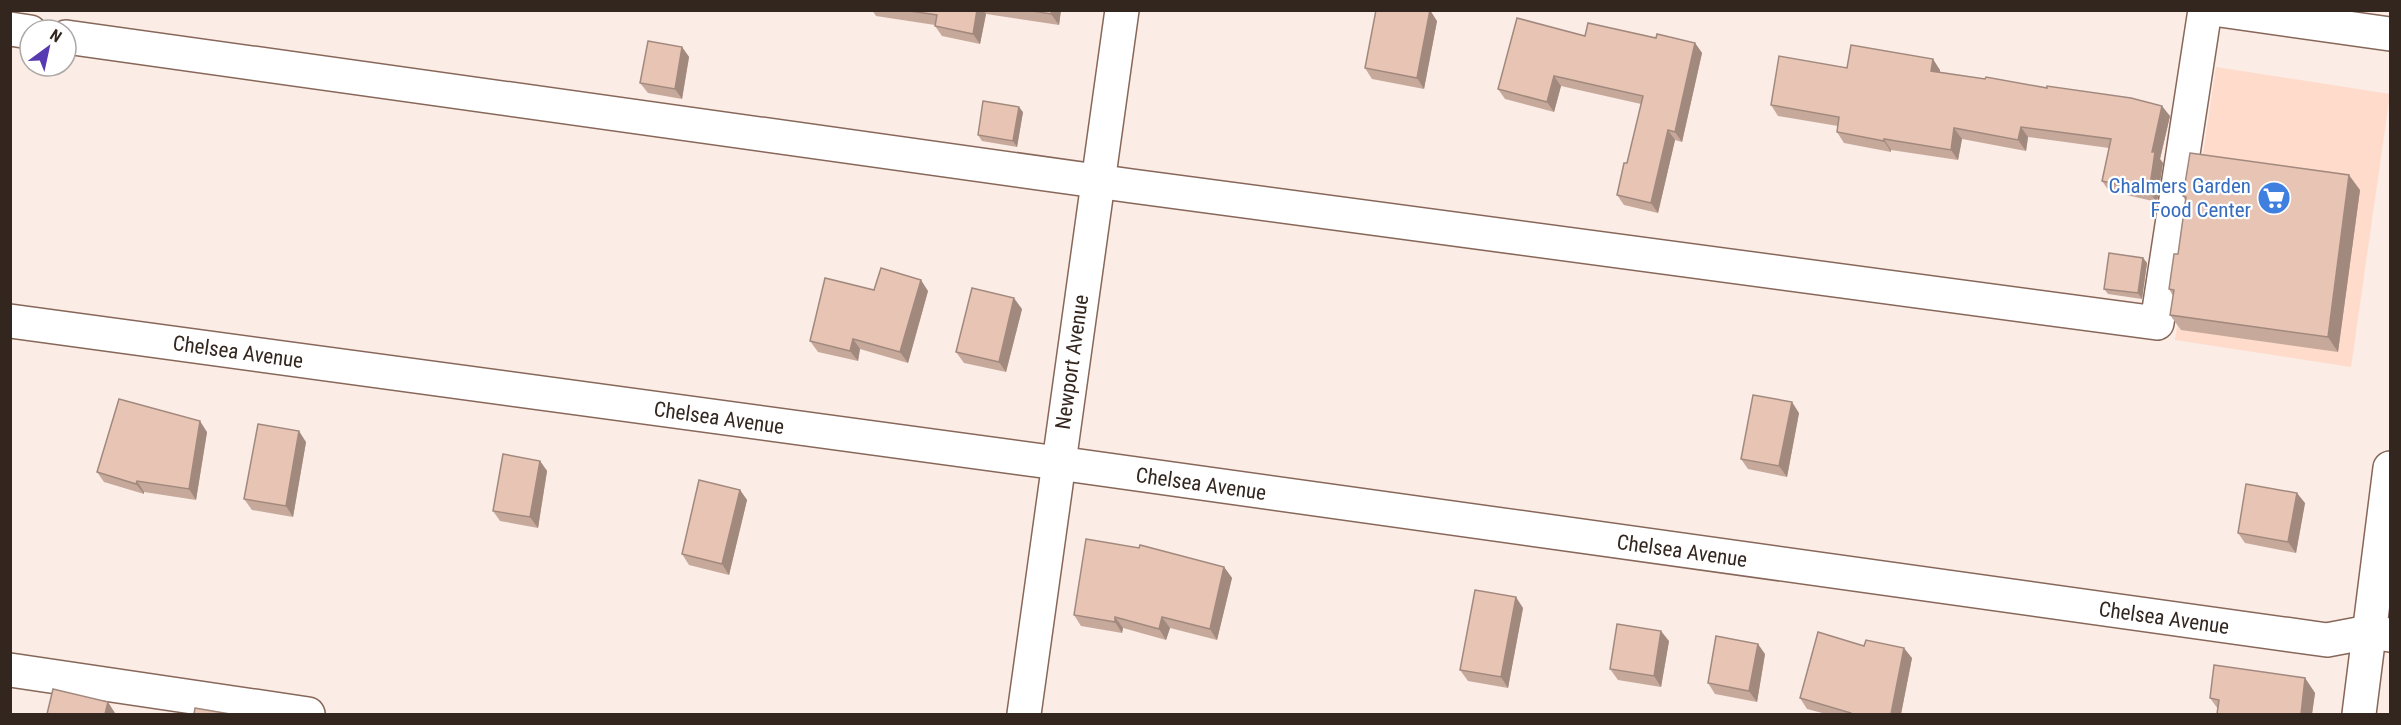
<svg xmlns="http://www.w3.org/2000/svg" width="2401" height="725" font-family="'Roboto Condensed',sans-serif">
<rect width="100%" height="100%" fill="#fbece6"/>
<!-- built -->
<path fill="#fedbcb" d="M2216,67L2390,94L2351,367L2175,340Z"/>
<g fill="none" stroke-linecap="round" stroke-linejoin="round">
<defs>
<g id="minor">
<path d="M2220,10L2390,34"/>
<path d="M10,29L30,32"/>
<path d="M66,37L1132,186L2157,323L2205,10"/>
<path d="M10,321L1058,463L2327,640L2369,632L2390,635"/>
<path d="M10,670L308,714"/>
<path d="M1024,714L1122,10"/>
<path d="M2359,714L2390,468"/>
</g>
</defs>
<!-- minor casing -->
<use href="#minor" stroke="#876759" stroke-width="36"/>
<!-- minor -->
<use href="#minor" stroke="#fff" stroke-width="33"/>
</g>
<!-- wall -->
<g fill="#c7a99b">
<path d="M872,10H1061L1059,25L986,14L980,44L942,36L935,26V25L876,16Z"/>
<path d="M1437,21L1424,89L1372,79L1365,68Z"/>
<path d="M1585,36L1656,38L1695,43L1702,53L1682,142L1675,140L1658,213L1624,205L1617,195L1627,163L1641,104L1561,86L1554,112L1505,99L1498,89Z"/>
<path d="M682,47L689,57L682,99L648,93L640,83Z"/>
<path d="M1847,68L1940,70V72L2170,116L2160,159L2163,163L2157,202L2109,191L2102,181L2109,148L2028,137L2026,151L1962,139L1958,160L1891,150V152L1844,143L1837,132L1838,126L1778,116L1771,105Z"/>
<path d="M1023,112L1017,147L982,141L978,135Z"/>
<path d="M2360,190L2338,352L2181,330L2170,315L2173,296L2169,289L2178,254L2185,200L2183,196Z"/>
<path d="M2143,258L2147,263L2142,299L2108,294L2104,289Z"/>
<path d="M874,290L928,291L908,363L860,349L858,361L818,352L810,341Z"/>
<path d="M1022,309L1006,372L964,363L956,352Z"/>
<path d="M1799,413L1787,477L1748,469L1741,459Z"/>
<path d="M207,432L196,500L144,492V494L104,482L97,472Z"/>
<path d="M306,442L293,517L252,510L244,499Z"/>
<path d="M540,461L547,471L538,528L500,521L493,511Z"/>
<path d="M740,490L747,500L729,575L689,565L682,554Z"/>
<path d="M2305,503L2296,553L2245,543L2238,533Z"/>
<path d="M1224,567L1232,578L1217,640L1170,628L1166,640L1123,628L1122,633L1081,626L1074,615Z"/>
<path d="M1523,608L1508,688L1468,681L1460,670Z"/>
<path d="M1669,641L1661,687L1618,680L1610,669Z"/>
<path d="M1864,646L1912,658L1901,714H1826L1807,709L1800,698Z"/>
<path d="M1765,654L1757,702L1715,694L1708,683Z"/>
<path d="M2305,678L2315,693L2312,714H2217L2218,709L2210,698Z"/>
</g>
<!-- shaded-wall -->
<g fill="#a2897e">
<path d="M977,10H983L986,14L980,44L973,34Z"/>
<path d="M1052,10H1061L1059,25L1051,14Z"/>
<path d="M1430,10L1437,21L1424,89L1417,78Z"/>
<path d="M1695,43L1702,53L1682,142L1675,132Z"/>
<path d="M682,47L689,57L682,99L675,89Z"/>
<path d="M1933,59L1940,70L1938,81L1931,71Z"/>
<path d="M1554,76L1561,86L1554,112L1547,102Z"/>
<path d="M2162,106L2170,116L2160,159L2163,163L2157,202L2149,192L2152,152Z"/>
<path d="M1019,107L1023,112L1017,147L1013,141Z"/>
<path d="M2021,127L2028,137L2026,151L2018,140Z"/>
<path d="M1954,128L1962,139L1958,160L1951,150Z"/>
<path d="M1668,130L1675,140L1658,213L1651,203Z"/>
<path d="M1884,139L1891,150V152L1884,141Z"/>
<path d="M2349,175L2360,190L2338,352L2328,337Z"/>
<path d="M2143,258L2147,263L2142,299L2138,293Z"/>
<path d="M921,280L928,291L908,363L900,352Z"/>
<path d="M1014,298L1022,309L1006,372L999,362Z"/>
<path d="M853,339L860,349L858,361L850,351Z"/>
<path d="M1792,402L1799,413L1787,477L1779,466Z"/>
<path d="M200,421L207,432L196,500L189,489Z"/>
<path d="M299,431L306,442L293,517L286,506Z"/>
<path d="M540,461L547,471L538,528L530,517Z"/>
<path d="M137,481L144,492V494L136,484Z"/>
<path d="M740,490L747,500L729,575L722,564Z"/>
<path d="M2297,493L2305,503L2296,553L2288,542Z"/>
<path d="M1224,567L1232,578L1217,640L1210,629Z"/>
<path d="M1516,597L1523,608L1508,688L1501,677Z"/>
<path d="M1115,617L1123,628L1122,633L1115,622Z"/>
<path d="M1162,617L1170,628L1166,640L1159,629Z"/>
<path d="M1661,631L1669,641L1661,687L1654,676Z"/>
<path d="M1758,644L1765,654L1757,702L1749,691Z"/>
<path d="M1904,648L1912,658L1901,714H1891Z"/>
<path d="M2305,678L2315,693L2312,714H2301Z"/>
<path d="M108,702L115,713V714H105Z"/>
</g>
<!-- building -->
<g fill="#e7c4b4" stroke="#a2897e" stroke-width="1.5">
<path d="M903,10H977L973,34L935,26L937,15Z"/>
<path d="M1026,10H1052L1051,14Z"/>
<path d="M1376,10H1430L1417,78L1365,68Z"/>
<path d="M1517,18L1585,36L1588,23L1656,38L1657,34L1695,43L1675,132L1668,130L1651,203L1617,195L1624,163H1627L1643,96L1554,76L1547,102L1498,89Z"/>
<path d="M648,41L682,47L675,89L640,83Z"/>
<path d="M1851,45L1933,59L1931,71L1985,79L1986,77L2047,88V86L2131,98L2162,106L2152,152H2155L2149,192L2102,181L2111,139L2021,127L2018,140L1954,128L1951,150L1884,139V141L1837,132L1839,117L1771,105L1779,56L1847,68Z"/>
<path d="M983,101L1019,107L1013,141L978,135Z"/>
<path d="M2190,153L2349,175L2328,337L2170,315L2174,290L2169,289L2174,254H2178L2186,197L2183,196Z"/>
<path d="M2109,253L2143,258L2138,293L2104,289Z"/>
<path d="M881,268L921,280L900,352L853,339L850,351L810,341L825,278L874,290Z"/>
<path d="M972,288L1014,298L999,362L956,352Z"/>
<path d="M1753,395L1792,402L1779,466L1741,459Z"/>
<path d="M119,399L200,421L189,489L137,481L136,484L97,472Z"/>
<path d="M258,424L299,431L286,506L244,499Z"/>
<path d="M503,454L540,461L530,517L493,511Z"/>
<path d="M699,480L740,490L722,564L682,554Z"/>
<path d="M2246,484L2297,493L2288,542L2238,533Z"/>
<path d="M1086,539L1139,548L1140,545L1224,567L1210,629L1162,617L1159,629L1115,617V622L1074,615Z"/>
<path d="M1475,590L1516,597L1501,677L1460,670Z"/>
<path d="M1617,624L1661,631L1654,676L1610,669Z"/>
<path d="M1818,632L1864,646L1866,640L1904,648L1891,714H1851V713L1800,698Z"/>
<path d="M1716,636L1758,644L1749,691L1708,683Z"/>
<path d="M2214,665L2305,678L2301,714H2217L2219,700L2210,698Z"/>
<path d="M53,689L108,702L105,714H47Z"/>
<path d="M195,708L230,714H194Z"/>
</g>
<!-- icons -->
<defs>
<symbol id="supermarket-disc" viewBox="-11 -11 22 22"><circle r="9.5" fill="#3f7fe0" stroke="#fff"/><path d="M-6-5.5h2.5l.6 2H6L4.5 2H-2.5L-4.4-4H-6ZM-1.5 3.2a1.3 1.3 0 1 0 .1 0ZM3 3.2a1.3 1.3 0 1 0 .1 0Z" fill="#fff"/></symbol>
</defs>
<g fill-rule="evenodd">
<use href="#supermarket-disc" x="2255" y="179" width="38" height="38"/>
</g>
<g text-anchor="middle" stroke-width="4.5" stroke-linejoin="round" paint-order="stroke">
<!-- shop labels -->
<g font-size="21" fill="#366cbe" stroke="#fff" text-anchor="end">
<text x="2251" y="193">Chalmers Garden<tspan x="2251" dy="24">Food Center</tspan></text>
</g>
<!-- street labels -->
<g font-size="21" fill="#33261f" stroke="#fff">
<text transform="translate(238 352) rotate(8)" y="7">Chelsea Avenue</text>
<text transform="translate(1072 362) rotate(-82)" y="7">Newport Avenue</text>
<text transform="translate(719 418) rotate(8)" y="7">Chelsea Avenue</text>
<text transform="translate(1201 484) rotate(8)" y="7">Chelsea Avenue</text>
<text transform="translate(1682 551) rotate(8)" y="7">Chelsea Avenue</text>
<text transform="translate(2164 618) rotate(8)" y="7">Chelsea Avenue</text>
</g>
</g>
<!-- border -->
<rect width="2401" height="725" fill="none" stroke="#33261f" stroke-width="24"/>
<!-- north arrow -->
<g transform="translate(48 48) rotate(33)"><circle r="28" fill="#ffffff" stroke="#ada8a5" stroke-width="1.5"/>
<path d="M0-4.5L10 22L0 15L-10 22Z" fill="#5739b1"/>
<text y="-9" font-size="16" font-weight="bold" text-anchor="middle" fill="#33261f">N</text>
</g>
</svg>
